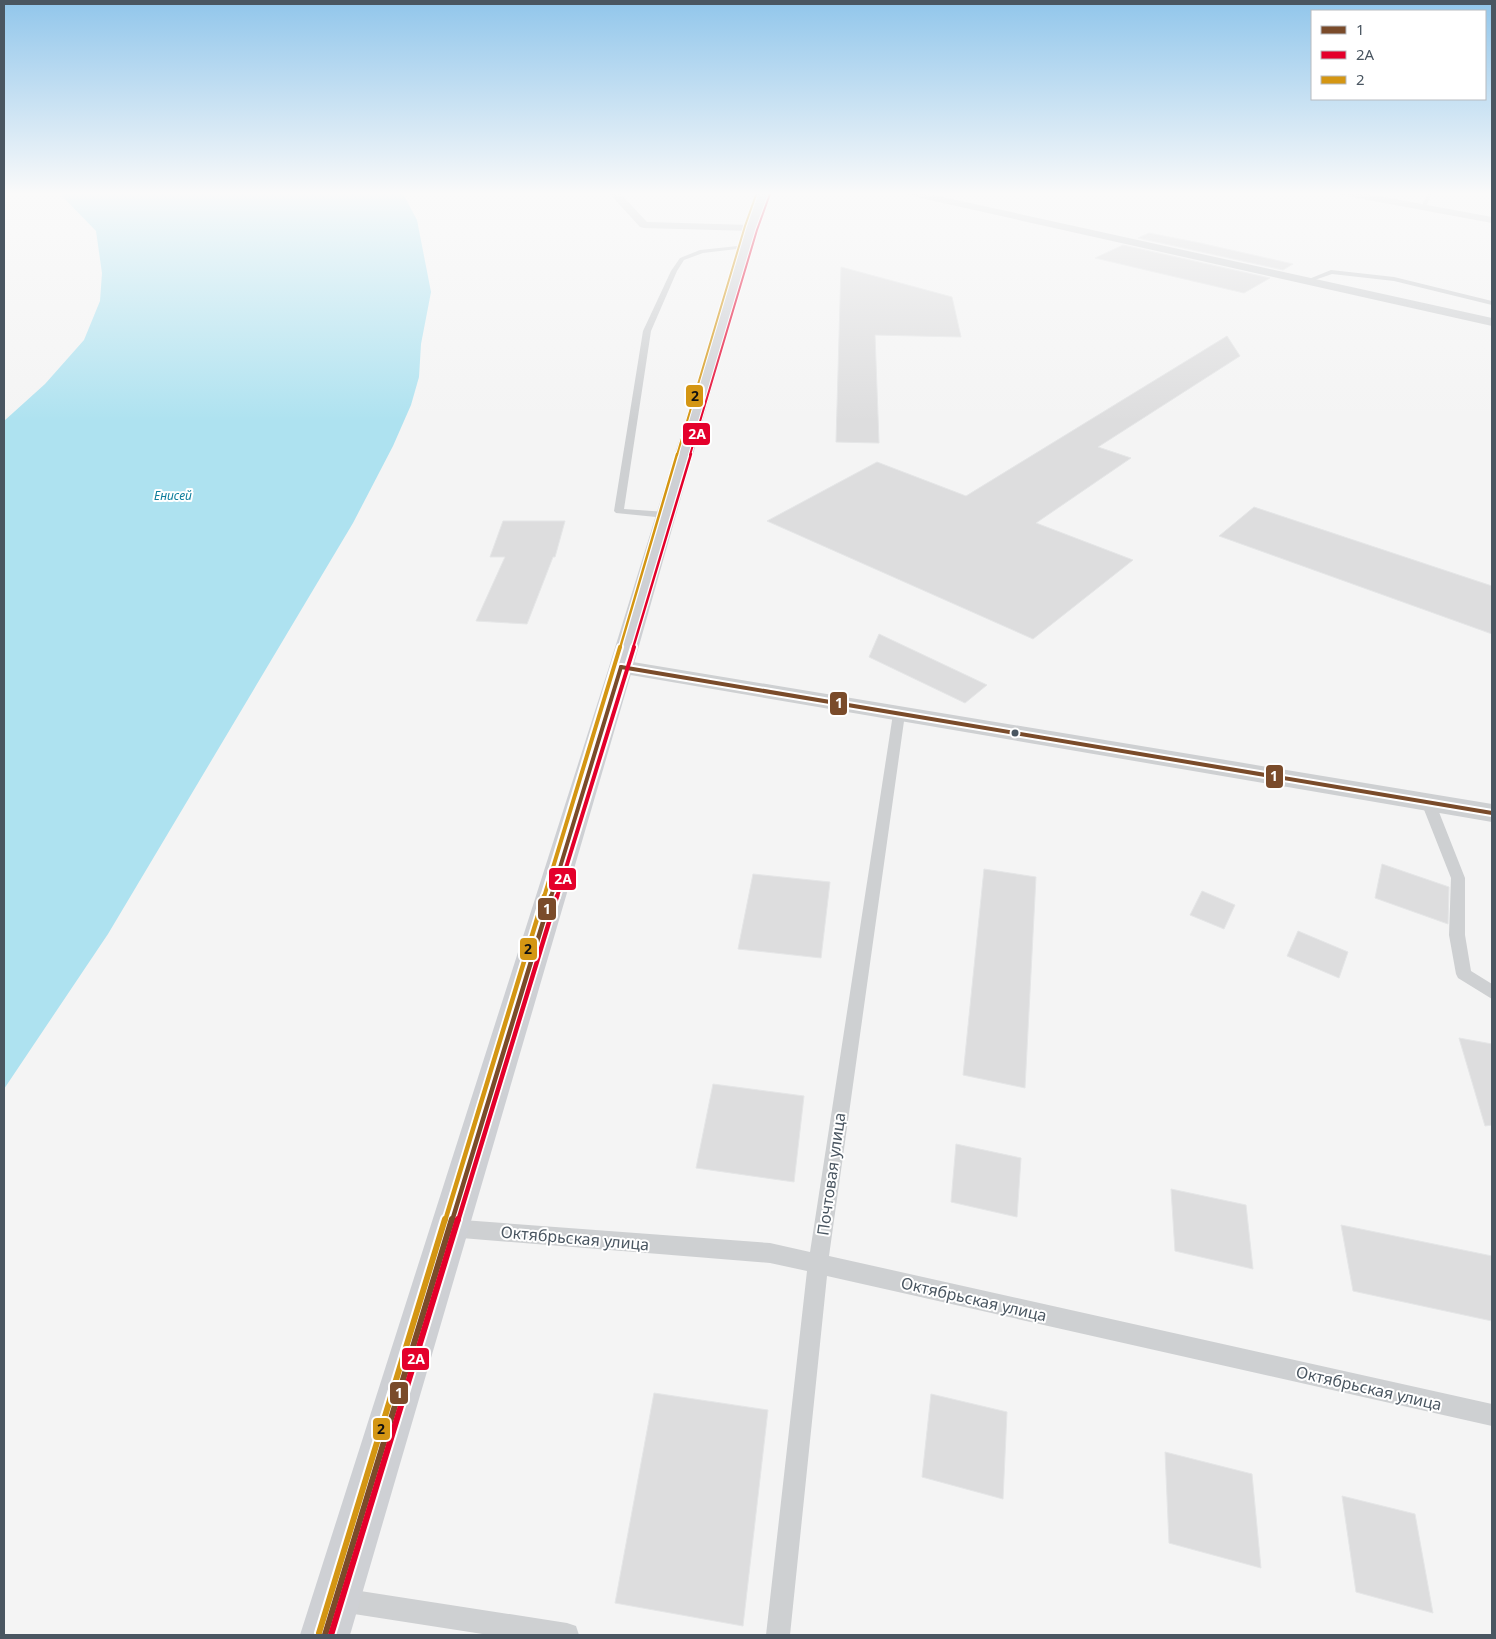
<svg xmlns="http://www.w3.org/2000/svg" width="1496" height="1639" font-family="'Noto Sans',sans-serif">
<rect width="100%" height="100%" fill="#f4f4f4"/>
<!-- water -->
<path fill="#aee2f0" d="M58,192H402L417,220L431,292L421,344L419,377L411,405L393,446L353,523L108,934L4,1089V421L45,384L84,340L100,301L102,273L96,231Z"/>
<!-- building -->
<g fill="#ddddde" stroke="#e5e6e7">
<path d="M1149,233L1200,243L1293,264L1283,270L1138,238Z"/>
<path d="M1123,245L1270,278L1244,293L1095,258Z"/>
<path d="M841,267L952,297L961,337L875,335L879,443L836,442Z"/>
<path d="M1227,336L1240,356L1098,447L1131,458L1036,523L1133,560L1033,639L767,521L877,462L966,496Z"/>
<path d="M1254,507L1492,586V634L1219,536Z"/>
<path d="M503,521H565L555,557H553L527,624L476,621L505,557H490Z"/>
<path d="M879,634L987,685L965,703L869,657Z"/>
<path d="M1382,864L1449,887L1448,924L1375,898Z"/>
<path d="M984,869L1036,877L1025,1088L963,1075Z"/>
<path d="M753,874L830,882L821,958L738,949Z"/>
<path d="M1202,891L1235,905L1224,929L1190,915Z"/>
<path d="M1298,931L1348,952L1339,978L1287,956Z"/>
<path d="M1459,1038L1492,1044V1125L1485,1126Z"/>
<path d="M713,1084L804,1096L794,1182L696,1168Z"/>
<path d="M956,1144L1021,1158L1017,1217L951,1202Z"/>
<path d="M1171,1189L1246,1205L1253,1269L1175,1251Z"/>
<path d="M1341,1225L1492,1256V1321L1353,1291Z"/>
<path d="M654,1393L768,1410L743,1626L615,1603Z"/>
<path d="M931,1394L1007,1412L1003,1499L922,1477Z"/>
<path d="M1165,1452L1252,1474L1261,1568L1169,1543Z"/>
<path d="M1342,1496L1415,1514L1433,1613L1356,1592Z"/>
</g>
<g fill="none" stroke-linecap="round" stroke-linejoin="round">
<!-- service -->
<g fill="#ced0d2" fill-rule="evenodd">
<path d="M1428,192H1433L1425,208H1421Z"/>
<path d="M747,245L745,248L703,253L684,260L677,271L651,331L624,509L666,512L671,515L666,518L616,513L614,511L643,331L671,271L680,258L700,250Z"/>
<path d="M1331,270L1394,277L1492,301V305L1394,281L1332,274L1309,282L1304,281Z"/>
<path d="M899,710L905,714L829,1256L1492,1404V1426L827,1276L790,1635H766L807,1271L770,1263L449,1237L442,1235L439,1228L442,1221L449,1219L770,1243L810,1252L893,714Z"/>
<path d="M1428,797L1433,799L1435,802L1465,878V935L1471,971L1492,984V999L1458,978L1456,974L1449,935L1451,878L1421,802L1423,799Z"/>
<path d="M341,1588L567,1623L576,1626L579,1635H489L341,1612L332,1609L329,1600L332,1591Z"/>
</g>
<!-- minor -->
<g fill="#ced0d2" fill-rule="evenodd">
<path d="M608,192H619L647,222L751,225L757,228L751,231L644,228L640,227Z"/>
<path d="M902,192H920L1492,318V326L907,195Z"/>
<path d="M1336,192H1357L1492,217V223L1341,195Z"/>
</g>
<!-- tertiary -->
<path fill="#ced0d2" fill-rule="evenodd" d="M621,660L1492,804V822L613,672L609,667L613,662Z"/>
<!-- secondary -->
<path fill="#ced0d4" fill-rule="evenodd" d="M759,192H769L757,228L633,667L350,1635H300L609,667L745,228Z"/>
<defs>
<g id="bus-1-far2">
<path d="M621,667L1492,813"/>
<path d="M551,897L621,667"/>
</g>
<path id="bus-1-far1" d="M452,1221L551,896"/>
<path id="bus-1" d="M325,1635L452,1219"/>
<path id="bus-2-far4" d="M690,455L757,230L770,194"/>
<path id="bus-2-far3" d="M633,648L691,454"/>
<path id="bus-2-far2" d="M557,897L634,647"/>
<path id="bus-2-far1" d="M458,1221L557,896"/>
<path id="bus-2" d="M331,1635L458,1219"/>
<path id="bus-3-far4" d="M677,455L745,226L757,192"/>
<path id="bus-3-far3" d="M620,648L677,454"/>
<path id="bus-3-far2" d="M544,897L620,647"/>
<path id="bus-3-far1" d="M445,1221L544,896"/>
<path id="bus-3" d="M319,1633L445,1219"/>
</defs>
<!-- bus-1-far2 casing -->
<use href="#bus-1-far2" stroke="#fff" stroke-width="8"/>
<!-- bus-1-far1 casing -->
<use href="#bus-1-far1" stroke="#fff" stroke-width="8"/>
<!-- bus-1 casing -->
<use href="#bus-1" stroke="#fff" stroke-width="10"/>
<!-- bus-2-far4 casing -->
<use href="#bus-2-far4" stroke="#fff" stroke-width="4"/>
<!-- bus-2-far3 casing -->
<use href="#bus-2-far3" stroke="#fff" stroke-width="5"/>
<!-- bus-2-far2 casing -->
<use href="#bus-2-far2" stroke="#fff" stroke-width="8"/>
<!-- bus-2-far1 casing -->
<use href="#bus-2-far1" stroke="#fff" stroke-width="8"/>
<!-- bus-2 casing -->
<use href="#bus-2" stroke="#fff" stroke-width="10"/>
<!-- bus-3-far4 casing -->
<use href="#bus-3-far4" stroke="#fff" stroke-width="4"/>
<!-- bus-3-far3 casing -->
<use href="#bus-3-far3" stroke="#fff" stroke-width="5"/>
<!-- bus-3-far2 casing -->
<use href="#bus-3-far2" stroke="#fff" stroke-width="8"/>
<!-- bus-3-far1 casing -->
<use href="#bus-3-far1" stroke="#fff" stroke-width="8"/>
<!-- bus-3 casing -->
<use href="#bus-3" stroke="#fff" stroke-width="10"/>
<!-- bus-1-far2 -->
<use href="#bus-1-far2" stroke="#7a4b2a" stroke-width="4"/>
<!-- bus-1-far1 -->
<use href="#bus-1-far1" stroke="#7a4b2a" stroke-width="4.5"/>
<!-- bus-1 -->
<use href="#bus-1" stroke="#7a4b2a" stroke-width="6"/>
<!-- bus-2-far4 -->
<use href="#bus-2-far4" stroke="#e4002b" stroke-width="2"/>
<!-- bus-2-far3 -->
<use href="#bus-2-far3" stroke="#e4002b" stroke-width="2.5"/>
<!-- bus-2-far2 -->
<use href="#bus-2-far2" stroke="#e4002b" stroke-width="4"/>
<!-- bus-2-far1 -->
<use href="#bus-2-far1" stroke="#e4002b" stroke-width="4.5"/>
<!-- bus-2 -->
<use href="#bus-2" stroke="#e4002b" stroke-width="6"/>
<!-- bus-3-far4 -->
<use href="#bus-3-far4" stroke="#d49613" stroke-width="2"/>
<!-- bus-3-far3 -->
<use href="#bus-3-far3" stroke="#d49613" stroke-width="2.5"/>
<!-- bus-3-far2 -->
<use href="#bus-3-far2" stroke="#d49613" stroke-width="4"/>
<!-- bus-3-far1 -->
<use href="#bus-3-far1" stroke="#d49613" stroke-width="4.5"/>
<!-- bus-3 -->
<use href="#bus-3" stroke="#d49613" stroke-width="6"/>
</g>
<!-- sky -->
<linearGradient id="sky" x2="0" y2="1"><stop stop-color="#91c6eb"/><stop offset="0.46" stop-color="#fafafa"/><stop offset="1" stop-color="#fafafa" stop-opacity="0"/></linearGradient>
<rect width="1496" height="421" fill="url(#sky)"/>
<!-- markers -->
<circle fill="#4a5661" stroke="#fff" stroke-width="2" cx="1015" cy="733" r="4.5"/>
<g text-anchor="middle" stroke-width="4" stroke-linejoin="round" paint-order="stroke">
<!-- far-water labels -->
<g font-size="12" font-style="italic" fill="#0c7c9b" stroke="#fff">
<text x="173" y="500">Енисей</text>
</g>
<!-- near-street labels -->
<g font-size="16" fill="#4a5661" stroke="#fff">
<text transform="translate(831 1174) rotate(-82)" y="6">Почтовая улица</text>
<text transform="translate(575 1238) rotate(5)" y="6">Октябрьская улица</text>
<text transform="translate(974 1299) rotate(13)" y="6">Октябрьская улица</text>
<text transform="translate(1369 1388) rotate(13)" y="6">Октябрьская улица</text>
</g>
</g>
<g stroke="#fff" stroke-width="2">
<rect x="685" y="384" width="19" height="24" rx="5" fill="#d49613"/>
<rect x="682" y="422" width="29" height="24" rx="5" fill="#e4002b"/>
<rect x="829" y="691" width="19" height="25" rx="5" fill="#7a4b2a"/>
<rect x="1265" y="764" width="19" height="25" rx="5" fill="#7a4b2a"/>
<rect x="548" y="867" width="29" height="24" rx="5" fill="#e4002b"/>
<rect x="537" y="897" width="20" height="24" rx="5" fill="#7a4b2a"/>
<rect x="519" y="937" width="19" height="24" rx="5" fill="#d49613"/>
<rect x="401" y="1347" width="29" height="24" rx="5" fill="#e4002b"/>
<rect x="389" y="1381" width="20" height="24" rx="5" fill="#7a4b2a"/>
<rect x="372" y="1417" width="19" height="24" rx="5" fill="#d49613"/>
</g>
<g font-size="14" text-anchor="middle" font-weight="bold" fill="#fff">
<text x="697" y="439">2А</text>
<text x="839" y="708">1</text>
<text x="1274" y="781">1</text>
<text x="563" y="884">2А</text>
<text x="547" y="914">1</text>
<text x="416" y="1364">2А</text>
<text x="399" y="1398">1</text>
</g>
<g font-size="14" text-anchor="middle" font-weight="bold" fill="#111">
<text x="695" y="401">2</text>
<text x="528" y="954">2</text>
<text x="381" y="1434">2</text>
</g>
<!-- border -->
<rect width="1496" height="1639" fill="none" stroke="#4a5661" stroke-width="10"/>
<!-- legend -->
<rect x="1311" y="10" width="175" height="90" fill="#ffffff" stroke="#b7bbc0"/>
<rect x="1321" y="26" width="25" height="8" fill="#7a4b2a" stroke="#b7bbc0"/>
<text x="1356" y="35" font-size="15" fill="#4a5661">1</text>
<rect x="1321" y="51" width="25" height="8" fill="#e4002b" stroke="#b7bbc0"/>
<text x="1356" y="60" font-size="15" fill="#4a5661">2А</text>
<rect x="1321" y="76" width="25" height="8" fill="#d49613" stroke="#b7bbc0"/>
<text x="1356" y="85" font-size="15" fill="#4a5661">2</text>
</svg>
